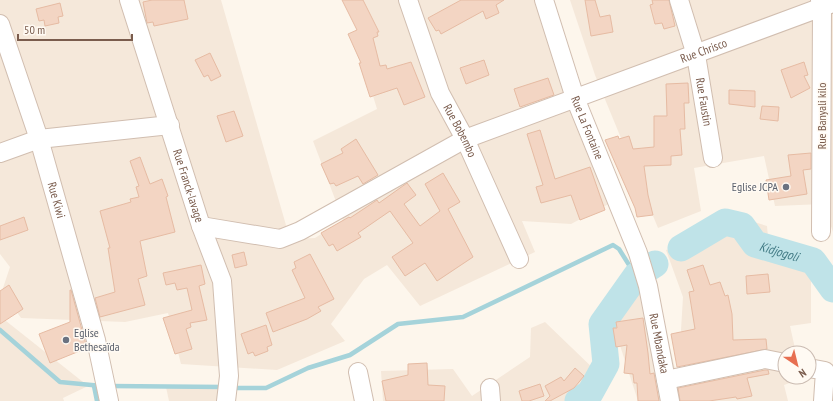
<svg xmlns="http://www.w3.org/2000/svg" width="833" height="401" font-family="'PT Sans Narrow',sans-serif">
<rect width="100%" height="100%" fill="#fdf6ec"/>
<!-- residential -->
<g fill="#f5e8da">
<path d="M0,0H221L290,239L315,238L343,220L313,141L377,109L363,63L368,53L351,0H548L620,198L571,224L522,221L535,252L420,306L387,265L364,279L331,324L345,341L277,370L181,364L168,313L125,322L21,318L2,291L10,267L0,254Z"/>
<path d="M570,0H833V232L823,204L775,206L764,156L694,168L701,211L658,228L595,75Z"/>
<path d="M751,221L767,226L768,237L811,253V323L790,326L796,353H785V377H800L801,379L784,385L788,401H698L681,330L683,297L666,250Z"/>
<path d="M653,279L683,401H638L614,327L616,309Z"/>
<path d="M0,312L6,321L88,386L63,398L64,401H0Z"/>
<path d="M545,322L598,373L566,401H383L381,371L453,369L472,396L530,357L531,328Z"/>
<path d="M231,385L234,401H169L166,387Z"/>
</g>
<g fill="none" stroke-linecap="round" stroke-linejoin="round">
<!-- stream -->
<g stroke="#a5d3da" stroke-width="4.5">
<path d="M0,330L60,382L102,386"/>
<path d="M94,386L97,401"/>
<path d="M110,386L224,387"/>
<path d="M232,388H266L308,368L350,355L398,324L463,317L613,245L619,249L636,276"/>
</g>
<!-- river -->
<g stroke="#bfe3e8" stroke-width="27">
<path id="s1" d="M681,248L725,222L742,226L755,244L813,261L833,289"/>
<path d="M578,401L590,393L606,364L602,324L636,276L655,264"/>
</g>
</g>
<!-- building -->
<g fill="#f3d5c3" stroke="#e6bba3">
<path d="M152,0H184L188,19L154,26L153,22L147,23L143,2Z"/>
<path d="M342,0H363L379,32H377L378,36L373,38L380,66L386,65L387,69L411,62L425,97L404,105L397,88L370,97L359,63H361L348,34L357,30Z"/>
<path d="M461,0H504L496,5L499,13L486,19L483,11L441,34L439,30L436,31L428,18Z"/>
<path d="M585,0H595L600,17L610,15L613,32L591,36Z"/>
<path d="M652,0H669L675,26L664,29L662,23L655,24L650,5L653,4Z"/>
<path d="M60,3L63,16L58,17L59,23L45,26L44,20L39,21L36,9Z"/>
<path d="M210,53L221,76L211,81L208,75L204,77L195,60Z"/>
<path d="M484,60L489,75L466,84L460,68Z"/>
<path d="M804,62L808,75L804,76L810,88L791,98L781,70Z"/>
<path d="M548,78L554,95L520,107L514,89Z"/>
<path d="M688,83L689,103H684L685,129H680L682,155L671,156V165L644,166L648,195L653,215L637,217L635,208L605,140L618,136L619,139L629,136L633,149L654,147V116H667L666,84Z"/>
<path d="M729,90L755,91V107L729,104Z"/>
<path d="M762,106L779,107L778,121L760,119Z"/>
<path d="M234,111L243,136L226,142L217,116Z"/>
<path d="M540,130L555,179L590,167L605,210L580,220L571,195L541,203L536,187L543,185L527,134Z"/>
<path d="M356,139L378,175L363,184L358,176L336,186L334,183L330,184L321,164L343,153L341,149Z"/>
<path d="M811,153V169L803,170L807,194L769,200L766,180L791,176L788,155Z"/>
<path d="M140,157L150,184L162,179L168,196L166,197L175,232L140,241L147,276L138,279L145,305L100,317L95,298L115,292L108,248H110L100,211L131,202L130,199L139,197L136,187L139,186L130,161Z"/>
<path d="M443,173L460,202L448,209L473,257L437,281L425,263L405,276L392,257L413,243L390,211L358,233L361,237L337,251L333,244L329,246L321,233L349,217L350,218L377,200L379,203L407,183L416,195L404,204L420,226L440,211L425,184Z"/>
<path d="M24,217L28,230L0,240V226Z"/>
<path d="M244,252L247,265L235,268L232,255Z"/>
<path d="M310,254L334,299L318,307L321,311L307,319L273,332L266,313L305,298L292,270L296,268L294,262Z"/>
<path d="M201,265L205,284L199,286L207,320L190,323L191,327L186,329L192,349L175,354L163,318L192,310L187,288L177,290L175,283L166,285L163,273Z"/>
<path d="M703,265L710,285L720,282L725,296L728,295L732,314L733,340L766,339L767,349L677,367L671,334L695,329L689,292L694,291L687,270Z"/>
<path d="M768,274L770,292L747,294L746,276Z"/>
<path d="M9,285L23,309L0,324V291Z"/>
<path d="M70,290H71L87,348L50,363L39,334L70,322Z"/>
<path d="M643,318L648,353L650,374L654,373L659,401H638L637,383H634L633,374L624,373L627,345L616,347L613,328H617L616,322Z"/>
<path d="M266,325L272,345L267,347L268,351L255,356L253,352L248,354L241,334Z"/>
<path d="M427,363L428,385L445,386L444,401H386L382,381L408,375V364Z"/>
<path d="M575,368L584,376L574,388L550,401H545L550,396L545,386L561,377L564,381Z"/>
<path d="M765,370H768L769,374L747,378L752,396L737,399L736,397L709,401H680L678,388Z"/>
<path d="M540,384L544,396L529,401H522L519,391Z"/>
</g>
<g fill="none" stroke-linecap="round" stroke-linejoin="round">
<defs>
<g id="minor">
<path id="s2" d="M129,0L201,226L222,281L229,376L226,401"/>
<path id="s3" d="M408,0L440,93L465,139L519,259"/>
<path id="s4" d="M544,0L575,98L638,253L648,286L670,401"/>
<path id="s5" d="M679,0L696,55L713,158"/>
<path d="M820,0L822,7L821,232"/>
<path id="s6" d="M0,24L39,139L96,340L109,401"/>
<path d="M0,153L39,139L170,125"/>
<path id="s7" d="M201,226L280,239L300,231L465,139L833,3"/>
<path d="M809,368L825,371L823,401"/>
<path d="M358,372L364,401"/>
<path d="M666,380L765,359L785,363"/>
<path d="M490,388L491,401"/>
</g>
</defs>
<!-- minor casing -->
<use href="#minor" stroke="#d1beb0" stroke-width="20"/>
<!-- minor -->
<use href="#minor" stroke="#fff" stroke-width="18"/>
</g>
<!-- markers -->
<g fill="#6b7280" stroke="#fffaf3" stroke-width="1.5">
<circle cx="786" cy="187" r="4"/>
<circle cx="66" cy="340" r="4"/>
</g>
<g text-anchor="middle" stroke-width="3" stroke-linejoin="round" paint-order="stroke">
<!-- street labels -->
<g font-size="12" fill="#7a5c4d" stroke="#fffaf3">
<text dy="4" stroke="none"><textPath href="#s7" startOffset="545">Rue Chrisco</textPath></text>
<text dy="4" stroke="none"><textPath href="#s5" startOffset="105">Rue Faustin</textPath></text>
<text transform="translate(822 116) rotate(-90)" y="4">Rue Banyali kilo</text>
<text dy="4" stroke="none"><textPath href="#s4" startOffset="135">Rue La Fontaine</textPath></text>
<text dy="4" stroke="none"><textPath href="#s3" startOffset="141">Rue Bobembo</textPath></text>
<text dy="4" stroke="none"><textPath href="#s2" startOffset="195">Rue Franck-lavage</textPath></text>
<text dy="4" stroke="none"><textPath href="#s6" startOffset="185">Rue Kiwi</textPath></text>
<text dy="4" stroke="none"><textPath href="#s4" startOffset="363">Rue Mbandaka</textPath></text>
</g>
<!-- worship labels -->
<g font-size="12" fill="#5b616d" stroke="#fffaf3" text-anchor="end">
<text x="778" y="191">Eglise JCPA</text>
<text x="74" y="337" text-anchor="start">Eglise<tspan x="74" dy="14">Bethesaïda</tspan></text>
</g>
<!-- water labels -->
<g font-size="13" font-style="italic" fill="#437c86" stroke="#fffaf3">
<text dy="5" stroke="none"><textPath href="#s1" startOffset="116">Kidjogoli</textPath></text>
</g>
</g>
<!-- north arrow -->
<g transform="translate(797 365) rotate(145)"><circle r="19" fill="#fffaf3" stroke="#cabbb1"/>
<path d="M0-3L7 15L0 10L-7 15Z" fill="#e76f51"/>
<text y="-6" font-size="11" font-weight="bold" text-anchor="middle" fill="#7a5c4d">N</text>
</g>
<!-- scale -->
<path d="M18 34v6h114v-6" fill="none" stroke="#7a5c4d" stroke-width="2"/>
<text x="24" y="34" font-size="12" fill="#7a5c4d" stroke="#fffaf3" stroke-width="3" paint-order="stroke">50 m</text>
</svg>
